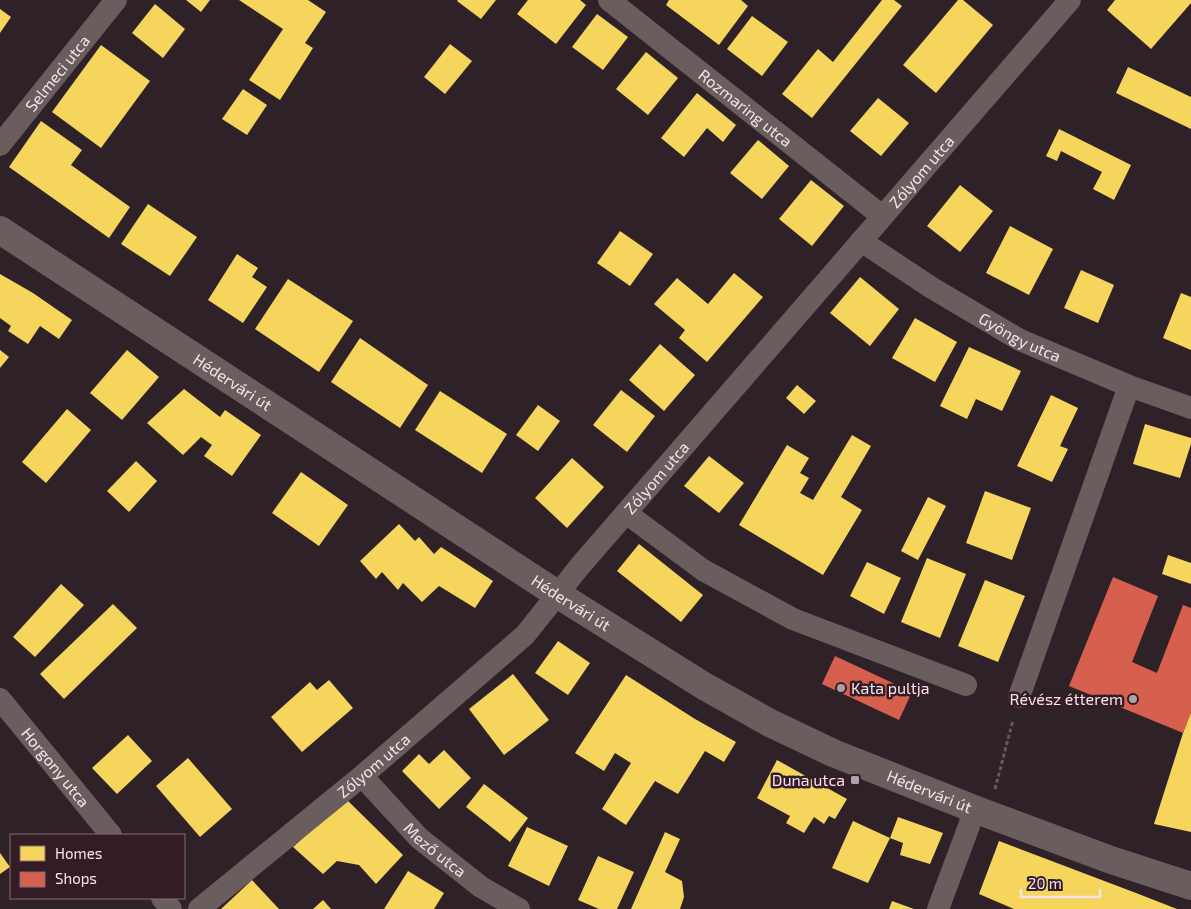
<svg xmlns="http://www.w3.org/2000/svg" width="1191" height="909" font-family="'Exo 2',sans-serif">
<rect width="100%" height="100%" fill="#2e2228"/>
<!-- homes -->
<g fill="#f6d55c">
<path d="M186,0H210L201,12Z"/>
<path d="M239,0H308L326,12L305,43L313,48L280,100L249,80L283,29Z"/>
<path d="M458,0H496L481,19L457,1Z"/>
<path d="M528,0H580L586,5L556,44L517,14Z"/>
<path d="M669,0H741L748,6L719,45L666,5Z"/>
<path d="M882,0H894L902,6L812,118L782,94L818,49L833,62Z"/>
<path d="M958,0H963L993,25L936,93L903,65Z"/>
<path d="M1115,0H1191V3L1151,49L1107,10Z"/>
<path d="M155,4L185,29L163,58L132,33Z"/>
<path d="M0,9L11,17L0,33Z"/>
<path d="M597,14L628,37L603,70L572,47Z"/>
<path d="M752,16L788,42L762,76L727,49Z"/>
<path d="M450,44L472,61L445,94L424,77Z"/>
<path d="M101,45L150,81L101,148L52,112Z"/>
<path d="M646,52L678,78L648,115L616,89Z"/>
<path d="M1128,67L1191,97V129L1116,93Z"/>
<path d="M243,89L267,105L247,135L222,119Z"/>
<path d="M697,93L736,125L723,142L707,128L684,157L661,138Z"/>
<path d="M878,98L909,123L881,156L850,131Z"/>
<path d="M41,121L82,150L71,165L130,207L109,238L9,167Z"/>
<path d="M1059,129L1131,165L1114,200L1093,189L1102,172L1061,151L1057,161L1046,156Z"/>
<path d="M758,140L789,166L762,199L730,173Z"/>
<path d="M811,180L844,206L812,246L779,219Z"/>
<path d="M960,185L993,211L960,252L927,226Z"/>
<path d="M148,204L197,237L170,276L121,244Z"/>
<path d="M1010,226L1053,249L1029,295L986,273Z"/>
<path d="M620,231L653,254L630,286L597,263Z"/>
<path d="M237,254L258,268L252,277L267,287L243,323L208,300Z"/>
<path d="M1081,270L1114,285L1098,323L1064,308Z"/>
<path d="M734,273L763,297L707,362L679,338L685,330L654,304L677,278L708,304Z"/>
<path d="M0,274L33,293L72,320L59,339L40,326L28,344L8,331L11,326L0,318Z"/>
<path d="M860,277L899,309L870,346L830,313Z"/>
<path d="M288,279L353,321L319,372L255,329Z"/>
<path d="M1181,293L1191,297V350L1163,338Z"/>
<path d="M915,318L957,342L935,382L892,358Z"/>
<path d="M360,338L428,385L400,428L331,382Z"/>
<path d="M660,344L695,375L664,411L629,380Z"/>
<path d="M969,347L1021,371L1002,411L976,399L967,419L940,406Z"/>
<path d="M0,350L9,357L0,368Z"/>
<path d="M127,350L159,377L122,420L90,393Z"/>
<path d="M797,385L816,401L804,414L786,398Z"/>
<path d="M184,389L220,417L225,410L261,435L232,476L204,456L212,445L201,437L183,455L147,423Z"/>
<path d="M621,390L655,416L627,452L593,425Z"/>
<path d="M440,391L507,434L482,473L415,430Z"/>
<path d="M1051,395L1078,408L1060,446L1068,449L1052,482L1017,466Z"/>
<path d="M538,405L560,421L538,451L516,435Z"/>
<path d="M67,409L91,430L46,483L22,462Z"/>
<path d="M1145,424L1191,438V444L1180,478L1133,464Z"/>
<path d="M852,435L871,446L841,497L862,510L823,575L739,525L787,445L809,458L800,473L809,478L800,493L813,500Z"/>
<path d="M709,456L744,483L719,513L684,486Z"/>
<path d="M572,458L604,487L567,528L535,498Z"/>
<path d="M136,461L157,481L129,512L107,491Z"/>
<path d="M301,472L348,505L319,546L272,513Z"/>
<path d="M985,491L1031,508L1012,560L966,543Z"/>
<path d="M928,497L946,506L918,560L901,551Z"/>
<path d="M399,524L415,541L419,537L434,554L441,547L493,581L475,608L439,586L422,602L403,583L398,590L382,572L376,579L360,561Z"/>
<path d="M639,544L703,595L681,622L617,571Z"/>
<path d="M1168,555L1191,563V584L1162,574Z"/>
<path d="M927,558L966,574L940,638L901,622Z"/>
<path d="M867,562L901,578L884,614L850,596Z"/>
<path d="M985,580L1025,596L998,662L958,646Z"/>
<path d="M61,584L84,605L35,657L13,637Z"/>
<path d="M113,604L137,628L64,699L40,674Z"/>
<path d="M558,641L590,663L568,695L535,673Z"/>
<path d="M513,674L549,720L504,755L469,709Z"/>
<path d="M626,675L695,719L736,742L724,762L705,751L678,794L655,781L626,825L602,809L631,763L615,753L604,771L575,753Z"/>
<path d="M329,680L353,708L302,752L271,717L310,682L317,690Z"/>
<path d="M1191,712V832L1154,824L1183,733Z"/>
<path d="M128,735L152,761L117,794L92,768Z"/>
<path d="M444,750L471,778L439,809L402,771L419,754L429,764Z"/>
<path d="M188,758L232,809L200,837L156,786Z"/>
<path d="M777,760L847,799L835,819L829,816L824,824L814,817L804,833L786,823L790,816L757,798Z"/>
<path d="M484,784L528,818L510,842L466,807Z"/>
<path d="M346,799L403,855L376,884L359,865L337,861L323,874L293,847Z"/>
<path d="M898,817L943,833L930,864L900,855L903,843L890,838L868,883L832,868L853,821L890,838Z"/>
<path d="M527,827L568,846L549,886L508,866Z"/>
<path d="M665,832L680,839L665,872L682,881L684,897L680,909H631Z"/>
<path d="M999,841L1136,893L1177,909H1014L979,894Z"/>
<path d="M0,853L10,867L0,874Z"/>
<path d="M598,856L634,872L617,909H599L578,900Z"/>
<path d="M408,871L444,893L434,909H384Z"/>
<path d="M252,880L279,909H221Z"/>
<path d="M323,900L331,909H313Z"/>
<path d="M892,901L914,909H889Z"/>
</g>
<!-- shops -->
<g fill="#d6604d">
<path d="M1113,577L1158,596L1132,662L1157,673L1183,605L1191,608V712L1183,733L1069,686Z"/>
<path d="M835,656L912,692L899,720L822,684Z"/>
</g>
<g fill="none" stroke-linecap="round" stroke-linejoin="round">
<!-- path -->
<path stroke="#64595b" stroke-width="3" stroke-dasharray="4 2.5" stroke-linecap="butt" d="M995,789L1013,720"/>
<!-- minor -->
<g stroke="#695d5e" stroke-width="22">
<path id="s1" d="M609,0L882,216"/>
<path id="s2" d="M0,145L116,0"/>
<path id="s3" d="M861,241L932,288L1020,340L1129,386L1191,408"/>
<path d="M626,513L703,570L793,619L966,685"/>
<path d="M1019,697L1129,386"/>
<path id="s4" d="M0,699L111,835"/>
<path id="s5" d="M362,776L419,838L481,887L519,909"/>
<path d="M162,898L171,909"/>
<path id="s6" d="M199,909L362,776L525,635L580,566L1070,0"/>
<path d="M938,909L969,826L974,809"/>
</g>
<!-- tertiary -->
<path stroke="#695d5e" stroke-width="28" id="s7" d="M0,230L557,594L704,686L770,723L833,753L974,809L1111,860L1191,886"/>
</g>
<!-- markers -->
<g fill="#b0a0a7" stroke="#341c27" stroke-width="2">
<circle cx="841" cy="688" r="5"/>
<circle cx="1133" cy="699" r="5"/>
<rect x="850" y="775" width="10" height="10" rx="2.5"/>
</g>
<g text-anchor="middle" stroke-width="5" stroke-linejoin="round" paint-order="stroke">
<!-- street labels -->
<g font-size="16" fill="#f6e4eb" stroke="#341c27">
<text dy="6" stroke="none"><textPath href="#s2" startOffset="92">Selmeci utca</textPath></text>
<text dy="6" stroke="none"><textPath href="#s1" startOffset="174">Rozmaring utca</textPath></text>
<text dy="6" stroke="none"><textPath href="#s6" startOffset="1036">Zólyom utca</textPath></text>
<text dy="6" stroke="none"><textPath href="#s3" startOffset="186">Gyöngy utca</textPath></text>
<text dy="6" stroke="none"><textPath href="#s7" startOffset="278">Hédervári út</textPath></text>
<text dy="6" stroke="none"><textPath href="#s6" startOffset="631">Zólyom utca</textPath></text>
<text dy="6" stroke="none"><textPath href="#s7" startOffset="682">Hédervári út</textPath></text>
<text dy="6" stroke="none"><textPath href="#s6" startOffset="226">Zólyom utca</textPath></text>
<text dy="6" stroke="none"><textPath href="#s4" startOffset="88">Horgony utca</textPath></text>
<text dy="6" stroke="none"><textPath href="#s7" startOffset="1088">Hédervári út</textPath></text>
<text dy="6" stroke="none"><textPath href="#s5" startOffset="104">Mező utca</textPath></text>
</g>
<!-- poi labels -->
<g font-size="16" fill="#f6e4eb" stroke="#341c27" text-anchor="end">
<text x="851" y="694" text-anchor="start">Kata pultja</text>
<text x="1123" y="705">Révész étterem</text>
<text x="845" y="786">Duna utca</text>
</g>
</g>
<!-- legend -->
<rect x="10" y="834" width="175" height="65" fill="#341c27" stroke="#826c75"/>
<rect x="20" y="846" width="25" height="15" fill="#f6d55c" stroke="#826c75"/>
<text x="55" y="859" font-size="15" fill="#f6e4eb">Homes</text>
<rect x="20" y="872" width="25" height="15" fill="#d6604d" stroke="#826c75"/>
<text x="55" y="884" font-size="15" fill="#f6e4eb">Shops</text>
<!-- scale -->
<path d="M1021 889v8h79v-8" fill="none" stroke="#f6e4eb" stroke-width="2.5"/>
<text x="1028" y="889" font-size="15" fill="#f6e4eb" stroke="#341c27" stroke-width="4" paint-order="stroke">20 m</text>
</svg>
